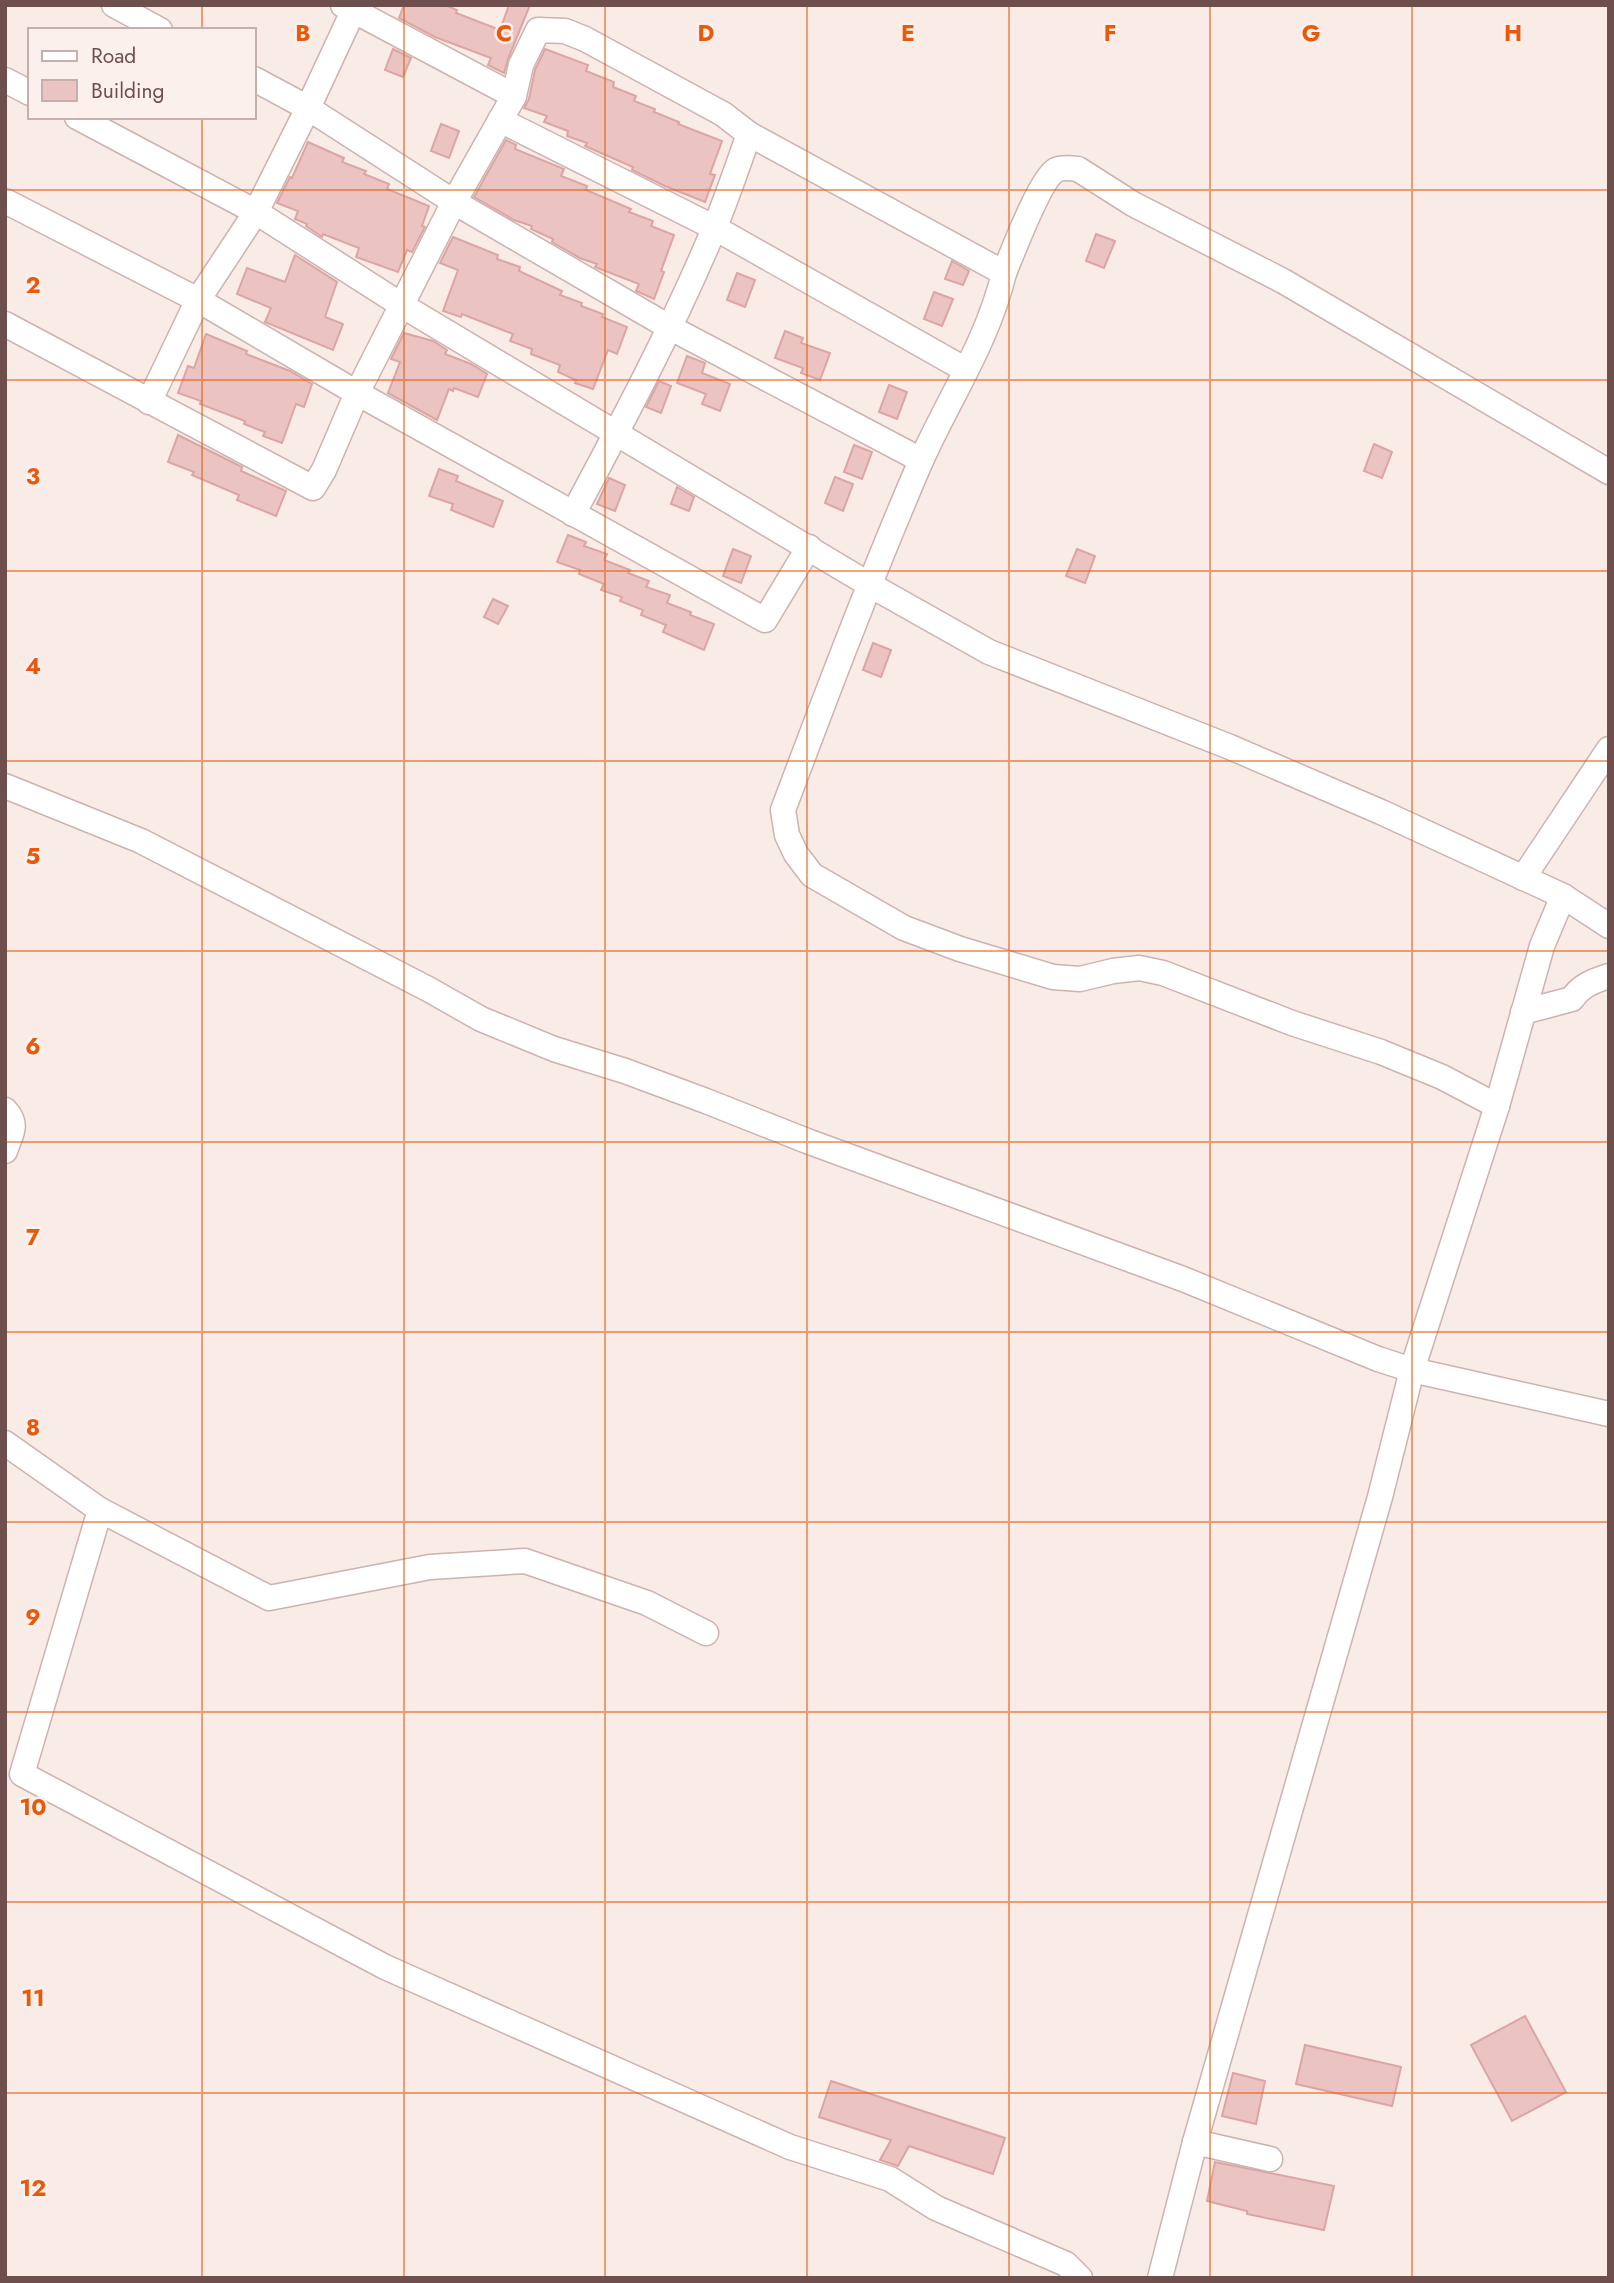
<svg xmlns="http://www.w3.org/2000/svg" width="1614" height="2283" font-family="Jost,sans-serif">
<rect width="100%" height="100%" fill="#f9ebe6"/>
<!-- building -->
<g fill="#ebc3c1" stroke="#dca5a3" stroke-width="2">
<path d="M404,5H445L457,10L456,13L500,30L509,5H530L508,59L504,73L488,65L491,58L435,37L399,18Z"/>
<path d="M393,49L411,58L403,77L385,70Z"/>
<path d="M545,49L588,65L586,71L614,82L613,87L636,96L634,101L655,109L654,112L679,122L678,124L722,141L710,174L715,175L705,202L665,186L632,170L633,167L585,146L587,143L567,136L568,131L544,122L547,116L524,108L529,99L535,70Z"/>
<path d="M441,124L459,131L449,158L431,151Z"/>
<path d="M506,140L516,145L515,149L564,169L561,176L587,186L586,190L631,209L629,212L653,221L651,226L674,235L661,271L664,272L654,299L636,291L639,284L595,267L597,264L580,258L552,242L553,239L531,229L532,226L514,220L474,197Z"/>
<path d="M308,142L344,158L342,162L366,171L364,174L389,184L387,189L429,206L422,226L425,227L412,252L407,250L398,272L356,257L359,248L323,234L322,237L306,226L307,224L295,219L298,211L277,203L290,177L292,178Z"/>
<path d="M1096,234L1115,241L1104,268L1086,261Z"/>
<path d="M453,237L498,255L497,259L520,267L519,271L562,291L560,295L582,303L581,306L603,314L602,317L627,327L617,354L608,350L593,389L575,383L576,380L558,372L560,365L531,354L532,349L510,341L513,334L462,314L461,317L443,311L458,270L440,263Z"/>
<path d="M295,255L337,282L325,317L343,324L333,350L265,322L271,308L237,294L247,268L285,282Z"/>
<path d="M952,261L969,271L963,285L945,279Z"/>
<path d="M737,273L755,280L745,307L727,300Z"/>
<path d="M934,292L953,299L942,326L924,319Z"/>
<path d="M785,331L803,338L801,343L830,353L820,380L801,373L803,368L775,358Z"/>
<path d="M404,333L433,341L447,350L445,354L471,364L487,374L478,397L454,388L453,391L449,389L437,420L388,393L400,362L391,359Z"/>
<path d="M206,334L247,351L246,354L290,371L312,384L304,407L296,404L282,443L263,436L265,432L244,424L245,421L200,404L201,401L178,393L188,366L194,368Z"/>
<path d="M687,356L705,363L702,373L730,384L720,411L702,404L706,394L677,383Z"/>
<path d="M659,381L671,386L661,413L646,407Z"/>
<path d="M889,385L907,392L897,419L879,412Z"/>
<path d="M178,435L242,467L241,471L286,491L276,516L237,500L239,495L192,475L194,472L168,462Z"/>
<path d="M1374,444L1392,452L1382,478L1364,471Z"/>
<path d="M854,445L872,452L862,479L844,472Z"/>
<path d="M439,469L458,476L456,481L503,501L493,527L451,510L453,504L429,496Z"/>
<path d="M835,477L853,484L843,511L825,503Z"/>
<path d="M609,478L625,485L615,511L597,504Z"/>
<path d="M677,487L694,497L689,511L671,504Z"/>
<path d="M568,535L586,542L584,546L607,554L604,560L630,570L628,573L649,581L646,587L670,595L667,603L691,612L690,615L714,624L704,650L663,632L666,625L641,615L643,610L620,601L622,597L601,590L604,584L579,574L580,570L557,562Z"/>
<path d="M733,549L751,556L741,583L723,576Z"/>
<path d="M1077,549L1095,556L1085,583L1066,576Z"/>
<path d="M493,599L508,606L498,624L484,617Z"/>
<path d="M873,643L891,650L881,677L863,670Z"/>
<path d="M1525,2016L1566,2092L1512,2121L1471,2045Z"/>
<path d="M1305,2045L1401,2067L1392,2106L1296,2084Z"/>
<path d="M1233,2073L1265,2081L1256,2124L1222,2116Z"/>
<path d="M831,2081L1005,2138L993,2174L909,2146L898,2166L880,2160L891,2140L819,2117Z"/>
<path d="M1215,2162L1334,2186L1324,2230L1247,2214V2211L1207,2201Z"/>
</g>
<g fill="none" stroke-linecap="round" stroke-linejoin="round">
<defs>
<g id="street">
<path d="M114,5L160,30"/>
<path d="M343,5L514,96"/>
<path d="M254,79L308,108L454,202L669,327L921,460"/>
<path d="M5,80L30,93"/>
<path d="M77,117L256,212L403,306L870,585L989,652L1230,747L1381,812L1563,896"/>
<path d="M500,120L715,228L966,370"/>
<path d="M5,201L198,300L357,393L765,620L809,547"/>
<path d="M1004,273C1012,254 1040,179 1056,170C1062,167 1071,168 1078,169L1133,204L1283,281L1609,472"/>
<path d="M5,324L313,488L324,470L357,393L454,202L514,96L521,65L538,30L565,31L585,39L723,114L749,134L1004,273C988,341 948,400 920,463C871,577 827,693 783,810L787,835L796,854L812,875L904,928L960,949L1053,977L1080,979L1113,971L1139,968L1163,973L1292,1023L1381,1052L1442,1077L1497,1106"/>
<path d="M149,402L198,300L256,212L308,108L356,5"/>
<path d="M573,514C623,421 673,327 714,229C727,198 738,165 749,134"/>
<path d="M5,786L141,841L428,989L481,1019L554,1049L625,1071L706,1101L807,1141L1183,1279L1378,1359L1412,1370L1609,1414"/>
<path d="M1523,878L1609,749"/>
<path d="M1523,1012L1572,999C1581,985 1594,981 1609,976"/>
<path d="M5,1110C19,1125 11,1133 5,1151"/>
<path d="M5,1443L100,1510L22,1774L385,1967L790,2147L890,2179L936,2208L1066,2264L1080,2278"/>
<path d="M100,1510L269,1598L430,1567L525,1561L647,1603L706,1633"/>
<path d="M1195,2142L1270,2159"/>
<path d="M1160,2278L1195,2142L1380,1497L1412,1370L1497,1106L1542,946L1563,896L1609,926"/>
</g>
</defs>
<!-- street casing -->
<use href="#street" stroke="#ccb3b0" stroke-width="27"/>
<!-- street -->
<use href="#street" stroke="#fff" stroke-width="24"/>
</g>
<!-- grid -->
<path fill="none" stroke="#e8590c" stroke-width="2" stroke-opacity="0.55" d="M202,5V30M404,5V2278M605,5V2278M807,5V2278M1009,5V2278M1210,5V2278M1412,5V2278M202,117V2278M5,190H1609M5,380H1609M5,571H1609M5,761H1609M5,951H1609M5,1142H1609M5,1332H1609M5,1522H1609M5,1712H1609M5,1902H1609M5,2093H1609"/>
<g font-size="23" text-anchor="middle" font-weight="bold" fill="#e8590c" stroke="#fcf0ec" stroke-width="5" stroke-linejoin="round" paint-order="stroke">
<text x="303" y="41">B</text>
<text x="504" y="41">C</text>
<text x="706" y="41">D</text>
<text x="908" y="41">E</text>
<text x="1110" y="41">F</text>
<text x="1311" y="41">G</text>
<text x="1513" y="41">H</text>
<text x="33" y="293">2</text>
<text x="33" y="484">3</text>
<text x="33" y="674">4</text>
<text x="33" y="864">5</text>
<text x="33" y="1054">6</text>
<text x="33" y="1245">7</text>
<text x="33" y="1435">8</text>
<text x="33" y="1625">9</text>
<text x="33" y="1815">10</text>
<text x="33" y="2006">11</text>
<text x="33" y="2196">12</text>
</g>
<!-- border -->
<rect width="1614" height="2283" fill="none" stroke="#6f4e4e" stroke-width="14"/>
<!-- legend -->
<rect x="28" y="28" width="228" height="91" fill="#fcf0ec" stroke="#c4afad" stroke-width="2"/>
<rect x="42" y="51" width="35" height="10" fill="#ffffff" stroke="#c4afad" stroke-width="2"/>
<text x="91" y="63" font-size="21" fill="#6f4e4e">Road</text>
<rect x="42" y="80" width="35" height="21" fill="#ebc3c1" stroke="#c4afad" stroke-width="2"/>
<text x="91" y="98" font-size="21" fill="#6f4e4e">Building</text>
</svg>
